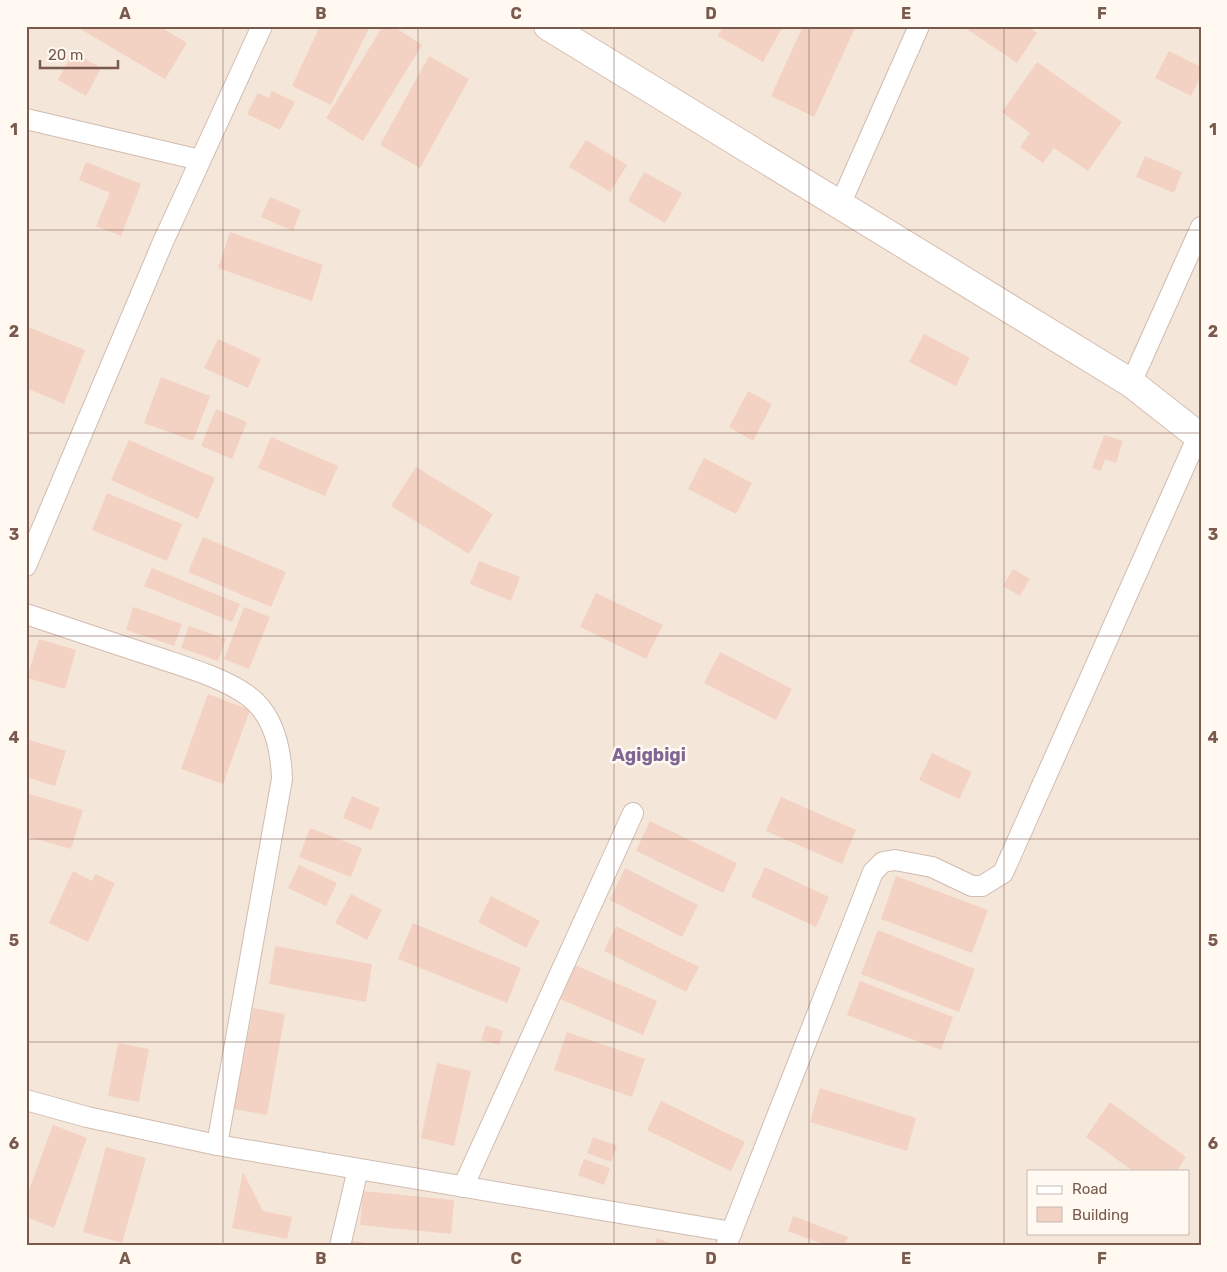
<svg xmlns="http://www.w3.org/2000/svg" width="1227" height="1272" font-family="Rubik,sans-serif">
<rect width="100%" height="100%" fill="#fdf5eb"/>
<!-- residential -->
<path fill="#f5e6da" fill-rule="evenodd" d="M26,26H1201V1246H26ZM1028,1171H1188V1233H1028Z"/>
<!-- building -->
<g fill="#f3d2c3">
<path d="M83,26H159L187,43L165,79L82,30Z"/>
<path d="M320,26H370L331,105L292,86Z"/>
<path d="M383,26H393L422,45L363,141L326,118Z"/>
<path d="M723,26H779L782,28L763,62L718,36Z"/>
<path d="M803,26H856L814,117L771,96Z"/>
<path d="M962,26H1027L1037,33L1017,63Z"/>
<path d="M1169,51L1201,67V76L1191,96L1155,78Z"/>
<path d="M73,52L101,68L86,96L58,80Z"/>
<path d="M429,56L469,79L420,168L380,145Z"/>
<path d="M1037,62L1122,122L1088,171L1054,148L1043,163L1020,147L1030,133L1002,112Z"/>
<path d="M272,91L295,102L280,130L247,114L258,93L269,98Z"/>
<path d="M586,140L627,165L610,192L569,167Z"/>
<path d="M1145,156L1182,172L1174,193L1136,177Z"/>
<path d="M86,162L141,184L121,236L96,226L110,193L79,180Z"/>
<path d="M644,172L682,193L665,223L628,201Z"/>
<path d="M270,197L301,210L293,231L261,217Z"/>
<path d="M230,232L323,265L312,301L218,268Z"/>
<path d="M26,326L85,350L64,404L26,388Z"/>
<path d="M924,334L970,358L956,386L909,362Z"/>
<path d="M218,339L261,359L248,388L204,368Z"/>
<path d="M161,377L210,396L193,441L144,423Z"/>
<path d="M748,391L772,404L753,441L729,427Z"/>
<path d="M216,409L247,422L232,459L201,446Z"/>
<path d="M1104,435L1123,441L1116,463L1105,459L1101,471L1092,468Z"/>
<path d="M271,437L338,466L325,496L258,468Z"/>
<path d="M129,440L215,478L198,519L111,480Z"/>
<path d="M704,458L752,483L736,514L688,489Z"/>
<path d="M416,467L493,514L469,554L391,506Z"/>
<path d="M107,493L182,524L167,561L92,530Z"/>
<path d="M203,537L286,572L271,607L188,572Z"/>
<path d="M479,561L520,577L511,601L470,584Z"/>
<path d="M152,568L240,604L232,622L144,586Z"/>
<path d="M1013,569L1030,579L1020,596L1003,586Z"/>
<path d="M596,593L663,625L646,659L580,627Z"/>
<path d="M133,607L182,624L174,646L126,630Z"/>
<path d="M244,607L270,617L249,669L224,659Z"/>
<path d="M189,626L226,639L218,661L181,648Z"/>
<path d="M39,639L76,650L65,689L27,678Z"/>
<path d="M720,652L792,689L776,720L704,683Z"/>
<path d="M208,694L250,710L223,784L181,769Z"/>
<path d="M26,739L66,751L55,786L26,777Z"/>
<path d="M932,753L972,772L959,799L919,780Z"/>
<path d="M26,793L83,810L71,849L26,836Z"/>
<path d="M352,796L380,808L371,830L343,818Z"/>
<path d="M781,797L856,830L842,864L766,831Z"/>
<path d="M650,821L737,863L723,893L636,851Z"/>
<path d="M310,828L362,848L351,877L299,857Z"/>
<path d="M299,865L337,883L326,906L288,888Z"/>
<path d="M765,867L829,897L816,927L751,897Z"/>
<path d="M625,868L698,905L682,937L610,900Z"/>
<path d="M73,871L92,881L95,874L115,883L88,942L49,923Z"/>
<path d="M896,876L988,910L972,953L881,919Z"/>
<path d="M351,894L382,910L367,940L335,923Z"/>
<path d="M491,896L540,921L526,948L478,922Z"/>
<path d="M413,923L521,968L507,1003L398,959Z"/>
<path d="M616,926L699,967L686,992L604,951Z"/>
<path d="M878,930L975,969L959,1012L861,974Z"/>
<path d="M275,946L372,964L366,1002L269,984Z"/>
<path d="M575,965L657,1001L643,1035L560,999Z"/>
<path d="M860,981L953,1017L941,1050L847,1015Z"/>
<path d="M253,1008L285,1014L267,1115L234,1109Z"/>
<path d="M486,1025L503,1031L499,1045L481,1040Z"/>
<path d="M567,1032L645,1059L632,1097L554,1070Z"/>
<path d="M118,1043L149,1049L139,1102L108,1096Z"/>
<path d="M437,1063L471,1071L454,1146L421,1138Z"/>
<path d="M820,1088L916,1118L907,1151L810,1122Z"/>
<path d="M661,1101L745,1142L731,1171L647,1130Z"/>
<path d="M1110,1102L1186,1157L1177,1171H1133L1086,1137Z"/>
<path d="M53,1125L87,1138L54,1228L26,1217V1198Z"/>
<path d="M593,1137L617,1146L611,1162L587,1153Z"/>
<path d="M106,1147L146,1158L122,1243L83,1232Z"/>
<path d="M584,1159L610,1168L604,1185L578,1175Z"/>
<path d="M243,1172L263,1211L292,1217L287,1239L232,1228Z"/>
<path d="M363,1191L454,1200L451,1234L360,1225Z"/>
<path d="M793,1216L848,1237L844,1246H828L788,1231Z"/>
<path d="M657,1238L677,1246H654Z"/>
<path d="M352,1241L382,1245V1246H351Z"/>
</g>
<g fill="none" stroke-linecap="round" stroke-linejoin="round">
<defs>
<g id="street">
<path d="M26,119L200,160"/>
<path d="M840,205L919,26"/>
<path d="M1131,383L1201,227"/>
<path d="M26,566L163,242L262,26"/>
<path d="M26,614C71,629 115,644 159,658C188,668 221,677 247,695C274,714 281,748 282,779L217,1145"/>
<path d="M26,1100L87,1117L217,1145L732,1232"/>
<path d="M463,1187L633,813"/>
<path d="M340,1246L358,1169"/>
<path d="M726,1246L873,872L883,862L895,860L932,867L972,886H982L1003,873L1198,436"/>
</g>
<path id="secondary" d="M548,26L1131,383L1201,438"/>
</defs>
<!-- street casing -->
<use href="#street" stroke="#d0bcb0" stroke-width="22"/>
<!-- secondary casing -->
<use href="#secondary" stroke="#d6beb0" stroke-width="30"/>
<!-- street -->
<use href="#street" stroke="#fff" stroke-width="20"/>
<!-- secondary -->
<use href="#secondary" stroke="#fff" stroke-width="28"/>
</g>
<!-- grid -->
<path fill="none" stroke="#795a4d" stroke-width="1" stroke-opacity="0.55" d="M223,26V1246M418,26V1246M614,26V1246M809,26V1246M1004,26V1246M26,230H1201M26,433H1201M26,636H1201M26,839H1201M26,1042H1201"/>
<g text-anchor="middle" stroke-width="5" stroke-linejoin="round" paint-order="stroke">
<!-- quarter labels -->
<g font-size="18" font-weight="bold" fill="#816694" stroke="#fff9f2">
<text x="649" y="761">Agigbigi</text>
</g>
</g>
<!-- border -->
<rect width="1227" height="1272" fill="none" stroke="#fff9f2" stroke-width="55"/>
<!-- legend -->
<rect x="1027" y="1170" width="162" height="65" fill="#fff9f2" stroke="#c9b9b0"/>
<rect x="1037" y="1186" width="25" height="8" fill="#ffffff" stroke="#c9b9b0"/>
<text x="1072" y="1194" font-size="15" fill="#795a4d">Road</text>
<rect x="1037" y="1207" width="25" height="15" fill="#f3d2c3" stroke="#c9b9b0"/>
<text x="1072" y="1220" font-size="15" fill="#795a4d">Building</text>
<!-- scale -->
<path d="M40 60v8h78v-8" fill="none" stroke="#795a4d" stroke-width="2.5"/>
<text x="48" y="60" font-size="15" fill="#795a4d" stroke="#fff9f2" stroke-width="4" paint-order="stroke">20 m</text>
<rect x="28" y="28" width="1172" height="1216" fill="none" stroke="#795a4d" stroke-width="2"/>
<g font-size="16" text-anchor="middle" font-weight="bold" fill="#795a4d">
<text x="125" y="19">A</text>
<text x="321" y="19">B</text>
<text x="516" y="19">C</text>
<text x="711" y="19">D</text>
<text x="906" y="19">E</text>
<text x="1102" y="19">F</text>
<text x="14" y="135">1</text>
<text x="1213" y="135">1</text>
<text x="14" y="337">2</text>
<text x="1213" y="337">2</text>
<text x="14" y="540">3</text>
<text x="1213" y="540">3</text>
<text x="14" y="743">4</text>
<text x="1213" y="743">4</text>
<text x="14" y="946">5</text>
<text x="1213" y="946">5</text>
<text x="14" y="1149">6</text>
<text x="1213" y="1149">6</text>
<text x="125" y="1264">A</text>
<text x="321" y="1264">B</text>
<text x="516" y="1264">C</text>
<text x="711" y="1264">D</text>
<text x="906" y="1264">E</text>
<text x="1102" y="1264">F</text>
</g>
</svg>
